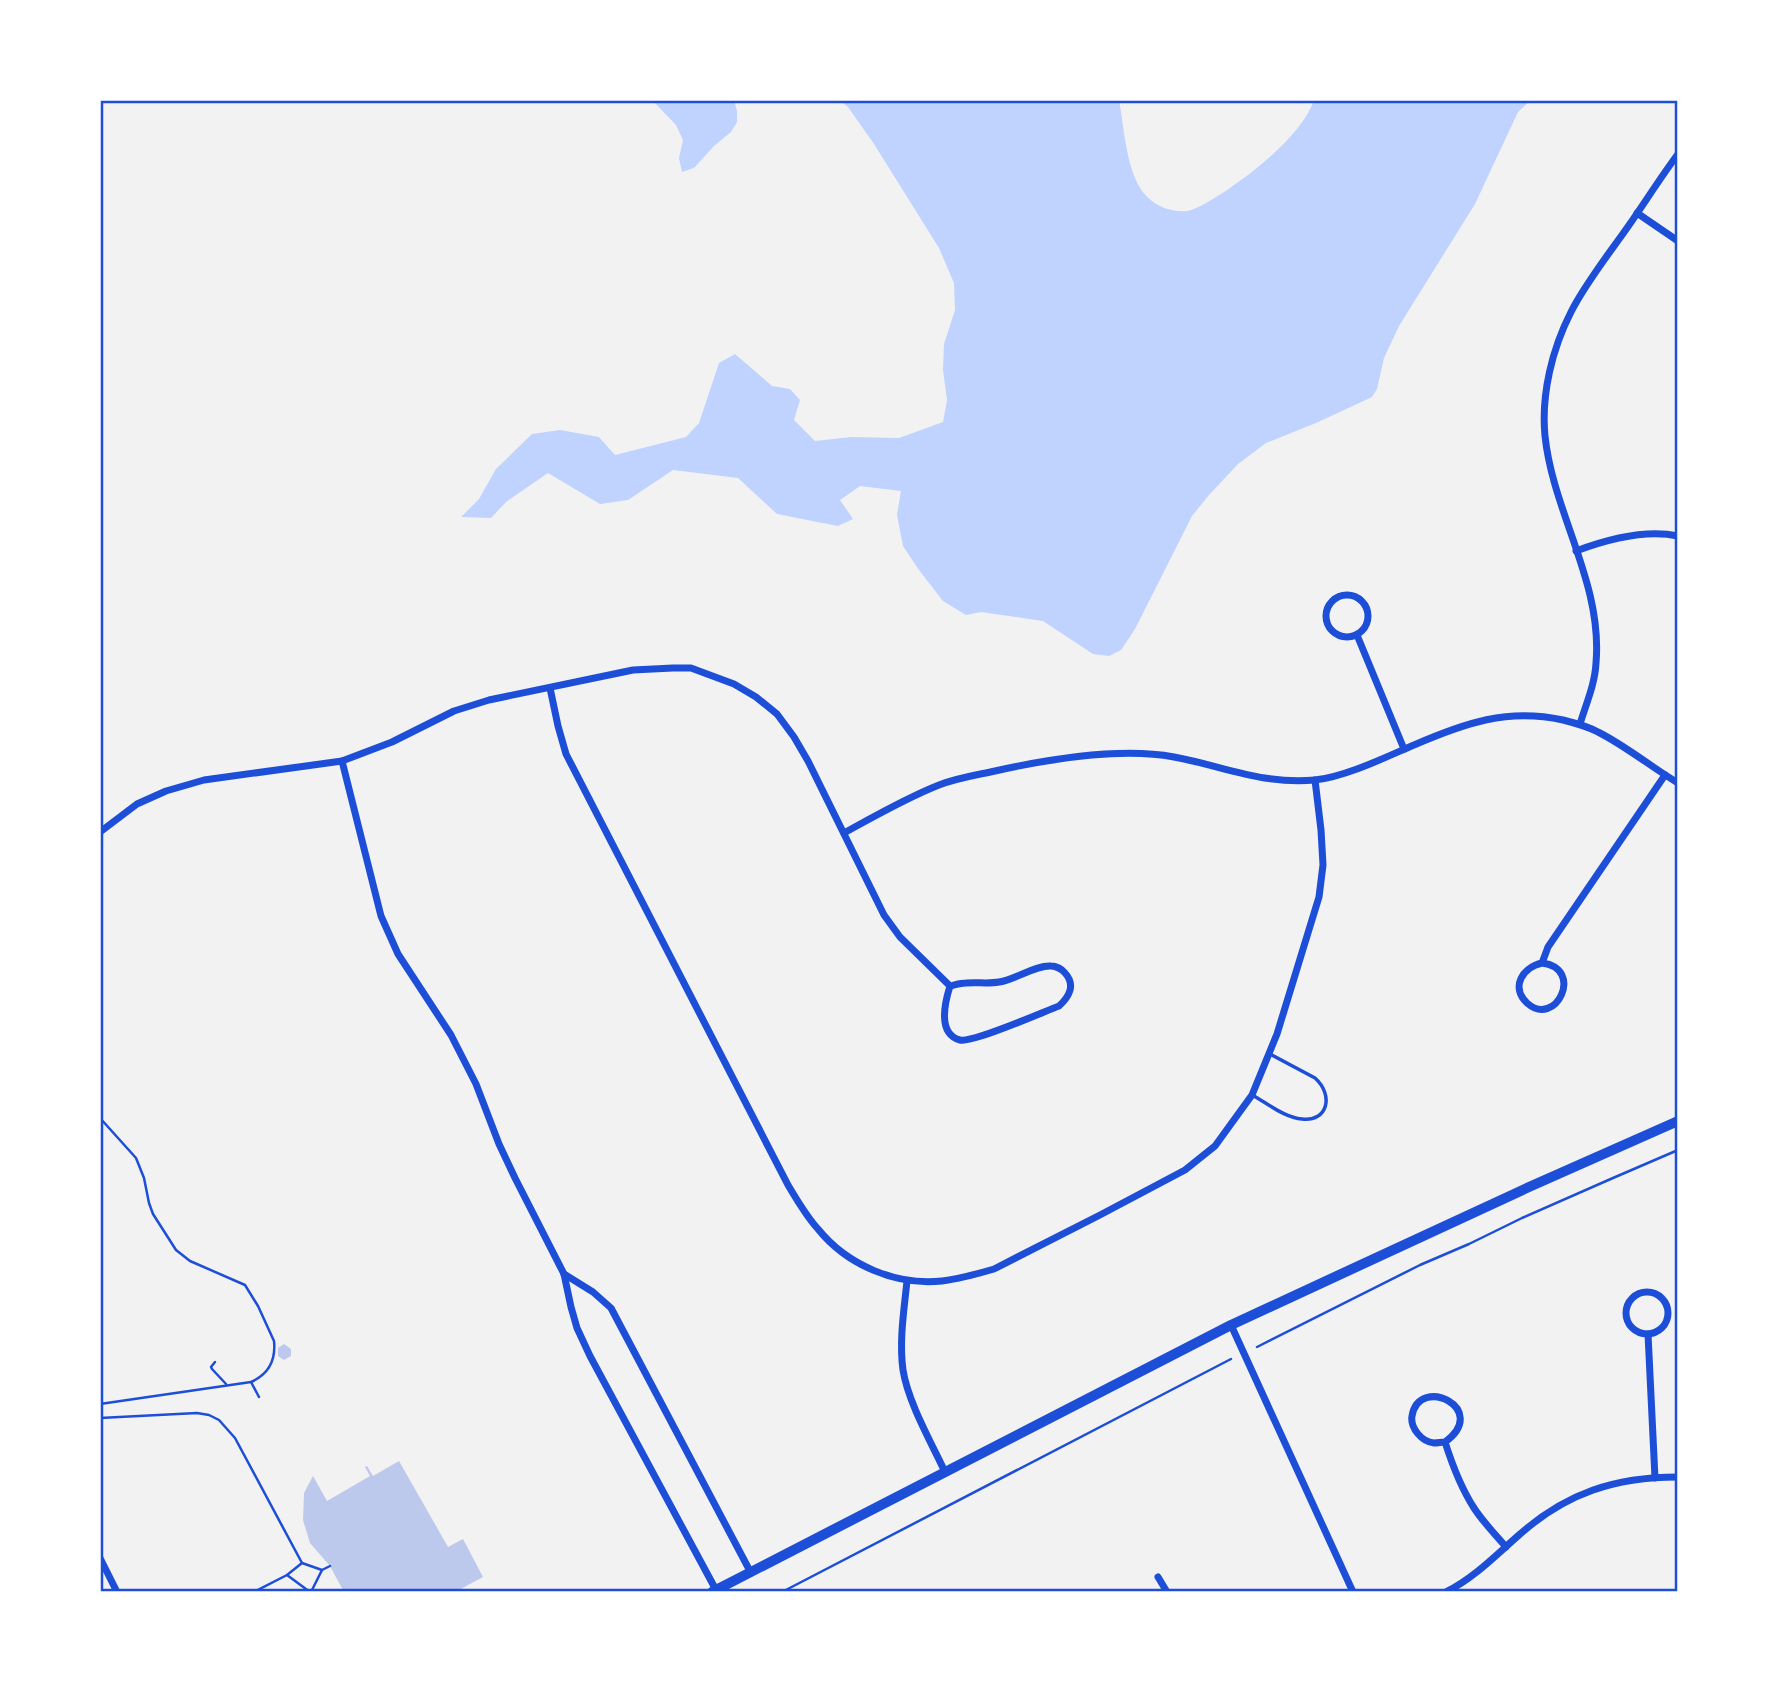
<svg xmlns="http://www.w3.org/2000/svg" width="1778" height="1692" font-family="'Nunito Sans',sans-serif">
<rect width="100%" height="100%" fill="#f2f2f2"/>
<!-- water -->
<g fill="#bfd3fe">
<path d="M652,100H734L737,111V122L731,132L714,146L694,168L682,172L679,158L683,140L676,125Z"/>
<path d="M839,100H1120V106C1125,134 1127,183 1152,201C1162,209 1175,212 1187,211C1198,209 1211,200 1221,194C1252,174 1302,135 1314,100H1531L1518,112L1475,204L1399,326L1384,358L1377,389L1372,397L1316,423L1266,443L1238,464L1209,495L1192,516L1135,629L1121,650L1109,656L1093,654L1043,621L981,612L966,615L943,601L919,570L903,546L897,515L901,491L860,486L840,500L853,519L838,526L777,514L738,478L673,470L628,500L600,504L548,473L506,502L491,518L461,517L479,499L496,469L532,434L560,430L599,437L615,455L686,437L699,423L719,363L735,354L772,386L790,389L800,400L794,420L815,441L851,437L899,438L943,422L947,400L943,370L944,344L955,310L954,283L939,248L874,144L848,107Z"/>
</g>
<!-- building -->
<g fill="#bdc9ec">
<path d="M284,1344L291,1349V1356L284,1360L278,1356V1348Z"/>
<path d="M399,1461L448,1547L463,1539L483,1577L455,1592H344L330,1566L310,1543L303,1520L304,1493L313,1476L327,1501L370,1476L365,1467L367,1466L373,1476Z"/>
</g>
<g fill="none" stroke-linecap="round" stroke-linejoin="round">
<!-- path -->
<g stroke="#1d4ed8" stroke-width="2.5">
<path d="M100,1118L136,1158L144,1178L149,1203L153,1214L176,1250L190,1261L245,1285L258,1306L274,1341C276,1360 269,1374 251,1382L100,1404"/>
<path d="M1257,1347L1420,1265L1469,1244L1522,1218L1613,1178L1678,1150"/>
<path d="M215,1362L211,1367L212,1369L226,1384"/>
<path d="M251,1382L259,1397"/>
<path d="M100,1418L197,1413L209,1415L219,1420L235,1438L302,1563"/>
<path d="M254,1592L287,1575"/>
<path d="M310,1592L287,1575L302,1563L322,1570"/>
<path d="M311,1592L322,1570L330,1566"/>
<path d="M782,1592L1231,1359"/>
</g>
<!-- service -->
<path stroke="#1d4ed8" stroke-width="3.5" d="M1252,1095C1267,1103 1285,1118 1302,1119C1328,1122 1334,1095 1315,1078L1270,1054"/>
<!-- minor -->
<g stroke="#1d4ed8" stroke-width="7">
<path d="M1637,213L1678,241"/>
<path d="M1576,551C1608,539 1645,529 1678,536"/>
<circle cx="1347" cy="616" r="21"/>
<path d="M1357,635L1404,749"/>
<path d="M550,688L558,726L566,754L788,1185C797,1200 806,1216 818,1229C847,1265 896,1286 942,1281C960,1279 977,1274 994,1269L1100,1215L1185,1170L1215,1146L1252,1095L1277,1034L1319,897L1323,865L1321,830L1315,780"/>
<path d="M1580,724C1586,704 1595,684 1596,663C1603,583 1553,513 1545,436C1541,395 1552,349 1571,312C1585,284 1608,255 1627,228C1644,204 1660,178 1678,154"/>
<path d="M342,761L381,916L398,954L451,1035L476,1084L499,1144L515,1178L564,1274L571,1307L577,1328L590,1356L716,1590"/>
<path d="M100,832L137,804L166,791L204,780L342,761L392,742L454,711L489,700L633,670L673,668H691L734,684L756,697L777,714L794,737L808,761L884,915L900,937L950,986C955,985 960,983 966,983C977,982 988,984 999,982C1015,980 1035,965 1051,966C1056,966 1062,969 1065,973C1076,985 1069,997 1059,1006C1043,1012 973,1043 960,1040C937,1034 945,1002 950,986"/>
<path d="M844,833C875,816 906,798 939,785C957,778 977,775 995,771C1049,759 1120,747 1174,757C1223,766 1263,785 1315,780C1345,777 1386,757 1414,745C1465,723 1507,708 1563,720C1575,723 1587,726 1598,732C1626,746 1651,767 1678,783"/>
<path d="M1542,963C1585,968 1556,1029 1527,1003C1510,987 1523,967 1542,963L1548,947L1665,775"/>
<path d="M564,1274L593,1292L611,1308L751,1573"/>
<path d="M907,1281C904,1310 899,1341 903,1370C908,1402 931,1442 945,1472"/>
<circle cx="1647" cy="1313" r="21"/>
<path d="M1231,1325L1353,1592"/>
<path d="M1648,1334L1655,1478"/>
<path d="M1445,1442C1441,1442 1438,1443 1434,1443C1422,1442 1410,1428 1412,1416C1419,1374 1491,1409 1445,1442C1452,1464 1461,1488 1474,1508C1483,1522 1495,1534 1506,1547"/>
<path d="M100,1558L117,1592"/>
<path d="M1158,1577L1167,1592"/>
<path d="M1446,1592C1474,1578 1496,1555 1519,1535C1566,1493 1615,1477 1678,1477"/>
</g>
<!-- tertiary -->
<path stroke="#1d4ed8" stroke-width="10" d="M712,1592L1231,1325L1529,1187L1678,1121"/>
</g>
<!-- border -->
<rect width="1778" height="1692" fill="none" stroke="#ffffff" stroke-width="203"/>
<rect x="102" y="102" width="1574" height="1488" fill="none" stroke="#1d4ed8" stroke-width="2.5"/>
</svg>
